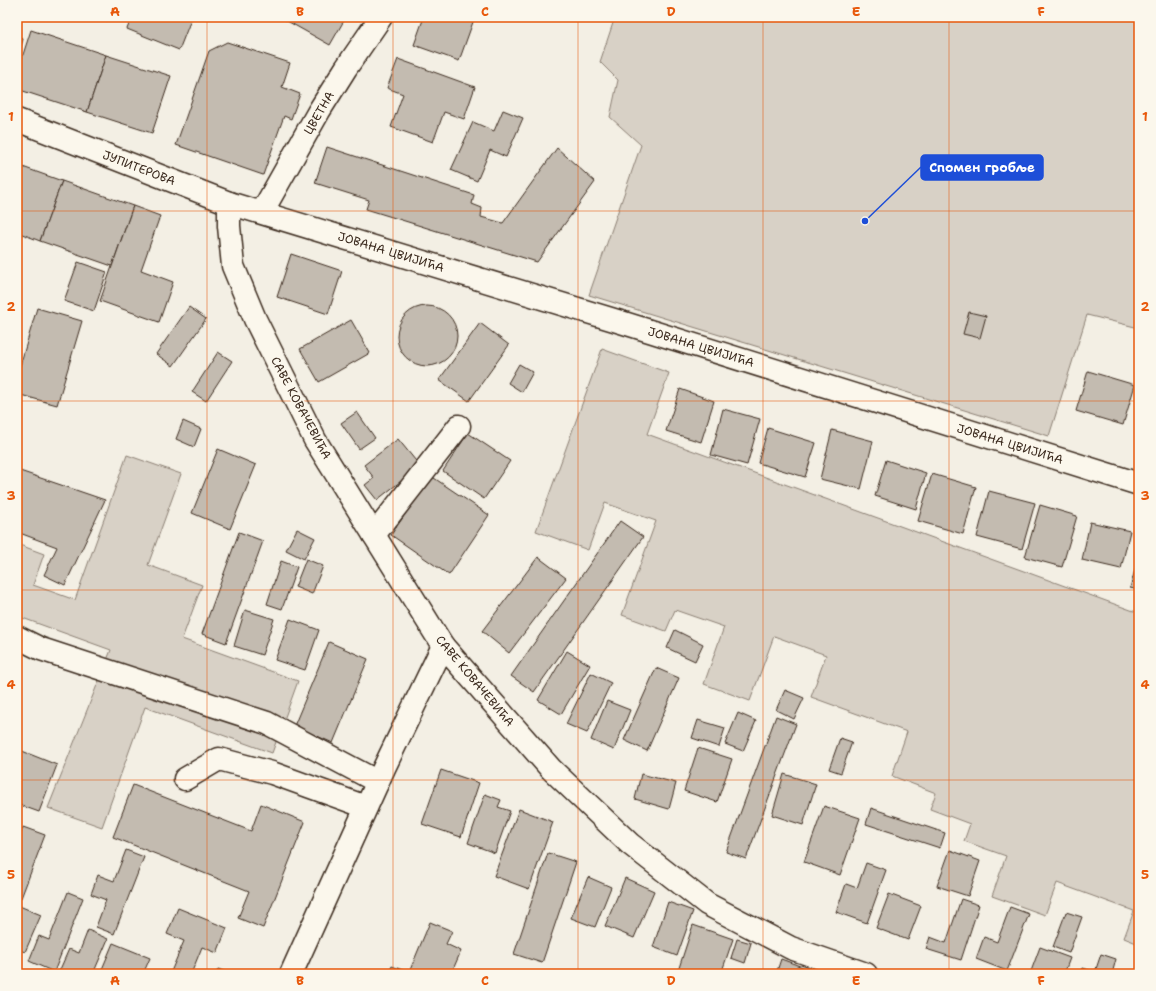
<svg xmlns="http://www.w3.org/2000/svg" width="1156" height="991" font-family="'Shantell Sans',sans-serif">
<rect width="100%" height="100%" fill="#f3efe4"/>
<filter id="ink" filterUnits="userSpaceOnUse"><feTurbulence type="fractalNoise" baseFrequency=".025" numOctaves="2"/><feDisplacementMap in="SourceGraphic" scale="8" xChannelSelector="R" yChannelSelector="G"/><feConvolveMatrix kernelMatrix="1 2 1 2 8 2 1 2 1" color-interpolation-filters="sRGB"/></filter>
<g filter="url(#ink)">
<!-- green -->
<g fill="#d8d1c6" stroke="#8a7e72">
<path d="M615,17H1139V328L1087,315L1049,436L589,295L641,145L610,117L618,80L600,62Z"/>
<path d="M602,349L669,373L647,434L1139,613V944L1124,938L1134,911L1057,883L1045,915L992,896L1006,856L964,841L970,824L930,809L936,793L892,776L907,732L811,697L826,655L774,636L750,701L704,684L724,627L675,610L666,631L622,615L656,521L605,503L588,550L536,531Z"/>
<path d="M127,455L181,474L148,565L202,585L182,639L298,681L272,753L145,707L102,827L48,808L111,650L17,616V544L44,554L33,585L75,600Z"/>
</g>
<!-- building -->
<g fill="#c3bbb0" stroke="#3b2a1e">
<path d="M96,17H108L107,21Z"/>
<path d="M132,17H192L179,50L127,29Z"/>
<path d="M280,17H346L330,45Z"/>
<path d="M424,17H459L473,22L459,61L414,45Z"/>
<path d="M31,30L106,55L87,112L17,89V73Z"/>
<path d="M17,37L23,39L17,62Z"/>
<path d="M227,42L290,63L282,87L300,94L291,119L284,116L263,175L176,145L209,51Z"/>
<path d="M106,55L171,76L152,133L87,112Z"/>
<path d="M398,59L475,87L464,119L444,112L433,142L391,127L403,94L387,88Z"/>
<path d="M503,110L523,118L506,157L490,150L477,181L451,170L473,122L494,131Z"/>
<path d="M327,147L474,195L472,204L482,208L481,217L503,223L557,148L595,182L537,262L366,209L369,200L315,183Z"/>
<path d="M17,165L62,181L40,241L17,232Z"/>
<path d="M62,181L133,206L112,266L40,241Z"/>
<path d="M133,206L160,216L141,270L173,282L159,322L100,301Z"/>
<path d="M291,254L342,271L328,314L277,297Z"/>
<path d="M78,262L107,272L94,311L64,301Z"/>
<circle cx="427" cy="336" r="30"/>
<path d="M189,307L206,319L173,366L156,354Z"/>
<path d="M37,308L82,321L57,405L17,394V376Z"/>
<path d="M969,312L986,316L980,338L963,334Z"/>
<path d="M351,320L370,353L319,382L300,349Z"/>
<path d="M480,323L509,345L469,401L439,380Z"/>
<path d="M218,352L232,361L206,401L192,392Z"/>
<path d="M519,364L533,372L522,392L508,383Z"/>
<path d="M1088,371L1135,385L1123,425L1076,411Z"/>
<path d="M680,389L714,401L701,442L666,431Z"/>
<path d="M723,409L760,419L747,465L711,455Z"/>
<path d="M357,412L375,438L359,449L341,423Z"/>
<path d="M183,421L201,429L194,447L176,439Z"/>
<path d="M768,428L816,443L805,477L758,463Z"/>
<path d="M832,430L873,441L861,489L820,479Z"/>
<path d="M468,433L510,461L484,499L443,471Z"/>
<path d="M398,439L420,466L377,500L365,485L374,478L364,465Z"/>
<path d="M218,449L256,465L230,529L192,513Z"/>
<path d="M886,460L926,473L916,509L875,496Z"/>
<path d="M17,470L105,500L65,585L44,575L57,547L17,532Z"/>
<path d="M932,474L976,487L963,534L918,521Z"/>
<path d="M431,476L489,515L449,575L391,535Z"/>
<path d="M989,491L1035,503L1022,549L977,537Z"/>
<path d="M1040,505L1077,516L1062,567L1025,557Z"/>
<path d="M620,521L643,537L534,692L511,676Z"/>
<path d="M1090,522L1130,531L1121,569L1082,560Z"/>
<path d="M297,529L315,538L304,559L286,550Z"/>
<path d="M239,532L263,541L226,643L202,634Z"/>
<path d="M1139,555V590L1130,588Z"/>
<path d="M538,557L566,578L509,653L482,631Z"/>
<path d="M306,559L323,566L312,594L295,587Z"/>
<path d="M281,561L297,567L282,609L267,604Z"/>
<path d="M245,610L274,619L262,655L234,646Z"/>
<path d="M290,619L319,630L305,670L275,660Z"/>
<path d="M675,630L703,644L695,661L667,648Z"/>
<path d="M329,642L368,659L333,743L294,726Z"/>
<path d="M567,651L590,665L561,714L538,700Z"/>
<path d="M656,668L679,678L647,751L624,740Z"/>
<path d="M591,673L611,683L587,733L566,724Z"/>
<path d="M785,690L804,698L794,719L776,710Z"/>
<path d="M607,701L630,710L614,750L591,740Z"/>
<path d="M738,713L756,721L743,751L725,744Z"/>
<path d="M776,716L796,724L746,859L726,852Z"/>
<path d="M698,720L725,728L719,747L692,738Z"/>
<path d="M840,738L852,742L841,773L829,769Z"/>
<path d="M698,748L732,759L717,802L684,791Z"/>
<path d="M17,749L57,765L39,812L17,804Z"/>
<path d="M441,770L479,783L461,837L422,824Z"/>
<path d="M641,774L676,783L669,809L635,799Z"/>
<path d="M784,774L816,784L803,825L772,815Z"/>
<path d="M133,785L251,831L261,804L305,822L263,928L238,918L249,891L113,837Z"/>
<path d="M485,794L501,800L498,807L510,811L495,853L468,843Z"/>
<path d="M824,806L860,818L840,875L804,862Z"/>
<path d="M871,808L945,833L940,848L866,824Z"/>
<path d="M519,809L553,822L529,889L494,876Z"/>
<path d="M23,827L45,835L21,898L17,897V843Z"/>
<path d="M126,850L144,857L114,934L96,927L106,900L91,894L98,875L114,881Z"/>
<path d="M950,850L980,861L968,896L937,886Z"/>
<path d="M548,853L576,862L542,963L514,954Z"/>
<path d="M866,863L886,870L867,923L836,912L846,884L857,888Z"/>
<path d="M588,877L611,887L595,927L571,918Z"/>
<path d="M625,878L654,891L634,938L605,926Z"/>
<path d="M68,892L83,898L54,972L29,961L39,936L49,940Z"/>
<path d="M889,894L921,906L908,940L876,928Z"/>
<path d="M961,899L979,905L961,960L926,949L930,937L946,943Z"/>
<path d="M668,902L693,911L677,956L653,947Z"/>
<path d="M17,905L41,915L25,952L17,949Z"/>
<path d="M1010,907L1029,914L1007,971L976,959L984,937L997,942Z"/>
<path d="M178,908L227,928L217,953L202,947L191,974H170L184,941L167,934Z"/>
<path d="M1066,912L1082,917L1069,953L1053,947Z"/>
<path d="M430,922L452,931L446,944L461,951L451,974H418L410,970Z"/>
<path d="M693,925L733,939L721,974H677Z"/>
<path d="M88,930L108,939L93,974H58L69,949L79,953Z"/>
<path d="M737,939L751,943L745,963L731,958Z"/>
<path d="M113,943L150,958L143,974H100Z"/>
<path d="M1040,947L1070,958L1064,974H1030Z"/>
<path d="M1101,954L1116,959L1112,974H1081L1083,968L1095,972Z"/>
<path d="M781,959L816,972L815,974H776Z"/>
<path d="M392,966L410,973V974H388Z"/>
<path d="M218,969L231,974H216Z"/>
</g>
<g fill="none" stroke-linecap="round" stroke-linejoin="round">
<defs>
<g id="minor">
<path d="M17,120L229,203L624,323L1139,484"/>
<path d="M229,203V226L233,266L255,319L315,440L443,646L551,769L630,844L707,904L791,948L866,974"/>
<path d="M262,212L319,111L346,68L381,17"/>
<path d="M374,535L459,426"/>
<path d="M17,637L41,649L267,723L378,782"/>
<path d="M185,779L219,759L272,773L366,807"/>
<path d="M291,974L384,768L443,646"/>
</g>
</defs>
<!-- minor casing -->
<use href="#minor" stroke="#3b2a1e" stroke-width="25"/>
<!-- minor -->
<use href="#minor" stroke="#fbf7ec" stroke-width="22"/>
</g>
</g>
<!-- grid -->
<path fill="none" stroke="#e8590c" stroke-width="1" stroke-opacity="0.55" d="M207,17V974M393,17V974M578,17V974M763,17V974M949,17V974M17,211H1139M17,401H1139M17,590H1139M17,780H1139"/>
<g text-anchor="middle" stroke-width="3.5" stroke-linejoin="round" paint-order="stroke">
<!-- street labels -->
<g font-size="12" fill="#3b2a1e" stroke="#fbf7ec">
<text transform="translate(319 113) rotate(-60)" y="4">ЦВЕТНА</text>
<text transform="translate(139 168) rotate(21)" y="4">ЈУПИТЕРОВА</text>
<text transform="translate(391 252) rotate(17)" y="4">ЈОВАНА ЦВИЈИЋА</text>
<text transform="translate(701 347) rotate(17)" y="4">ЈОВАНА ЦВИЈИЋА</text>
<text transform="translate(301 408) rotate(62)" y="4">САВЕ КОВАЧЕВИЋА</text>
<text transform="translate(1010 444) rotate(17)" y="4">ЈОВАНА ЦВИЈИЋА</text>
<text transform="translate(475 681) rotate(50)" y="4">САВЕ КОВАЧЕВИЋА</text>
</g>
</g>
<!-- callouts -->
<path fill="none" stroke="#1d4ed8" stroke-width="1.5" d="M865 221L921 167"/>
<circle fill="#1d4ed8" stroke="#fbf7ec" stroke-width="1.5" cx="865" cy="221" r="4"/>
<rect fill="#1d4ed8" stroke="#1d4ed8" stroke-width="1.5" x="921" y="155" width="122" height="25" rx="4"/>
<g font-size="13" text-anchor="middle" font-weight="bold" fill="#fff">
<text x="982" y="172">Спомен гробље</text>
</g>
<!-- margin -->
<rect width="1156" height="991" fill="none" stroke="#fbf7ec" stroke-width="44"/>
<rect x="22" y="22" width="1112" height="947" fill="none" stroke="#e8590c" stroke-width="1.5"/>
<g font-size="13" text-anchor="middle" font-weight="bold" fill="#e8590c">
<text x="115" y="16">A</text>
<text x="300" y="16">B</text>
<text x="485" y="16">C</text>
<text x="671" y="16">D</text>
<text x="856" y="16">E</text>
<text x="1041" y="16">F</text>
<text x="11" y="121">1</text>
<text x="1145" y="121">1</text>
<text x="11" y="311">2</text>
<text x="1145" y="311">2</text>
<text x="11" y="500">3</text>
<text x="1145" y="500">3</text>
<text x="11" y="689">4</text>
<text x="1145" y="689">4</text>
<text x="11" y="879">5</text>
<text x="1145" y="879">5</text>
<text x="115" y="985">A</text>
<text x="300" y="985">B</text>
<text x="485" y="985">C</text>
<text x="671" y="985">D</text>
<text x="856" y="985">E</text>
<text x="1041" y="985">F</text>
</g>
</svg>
